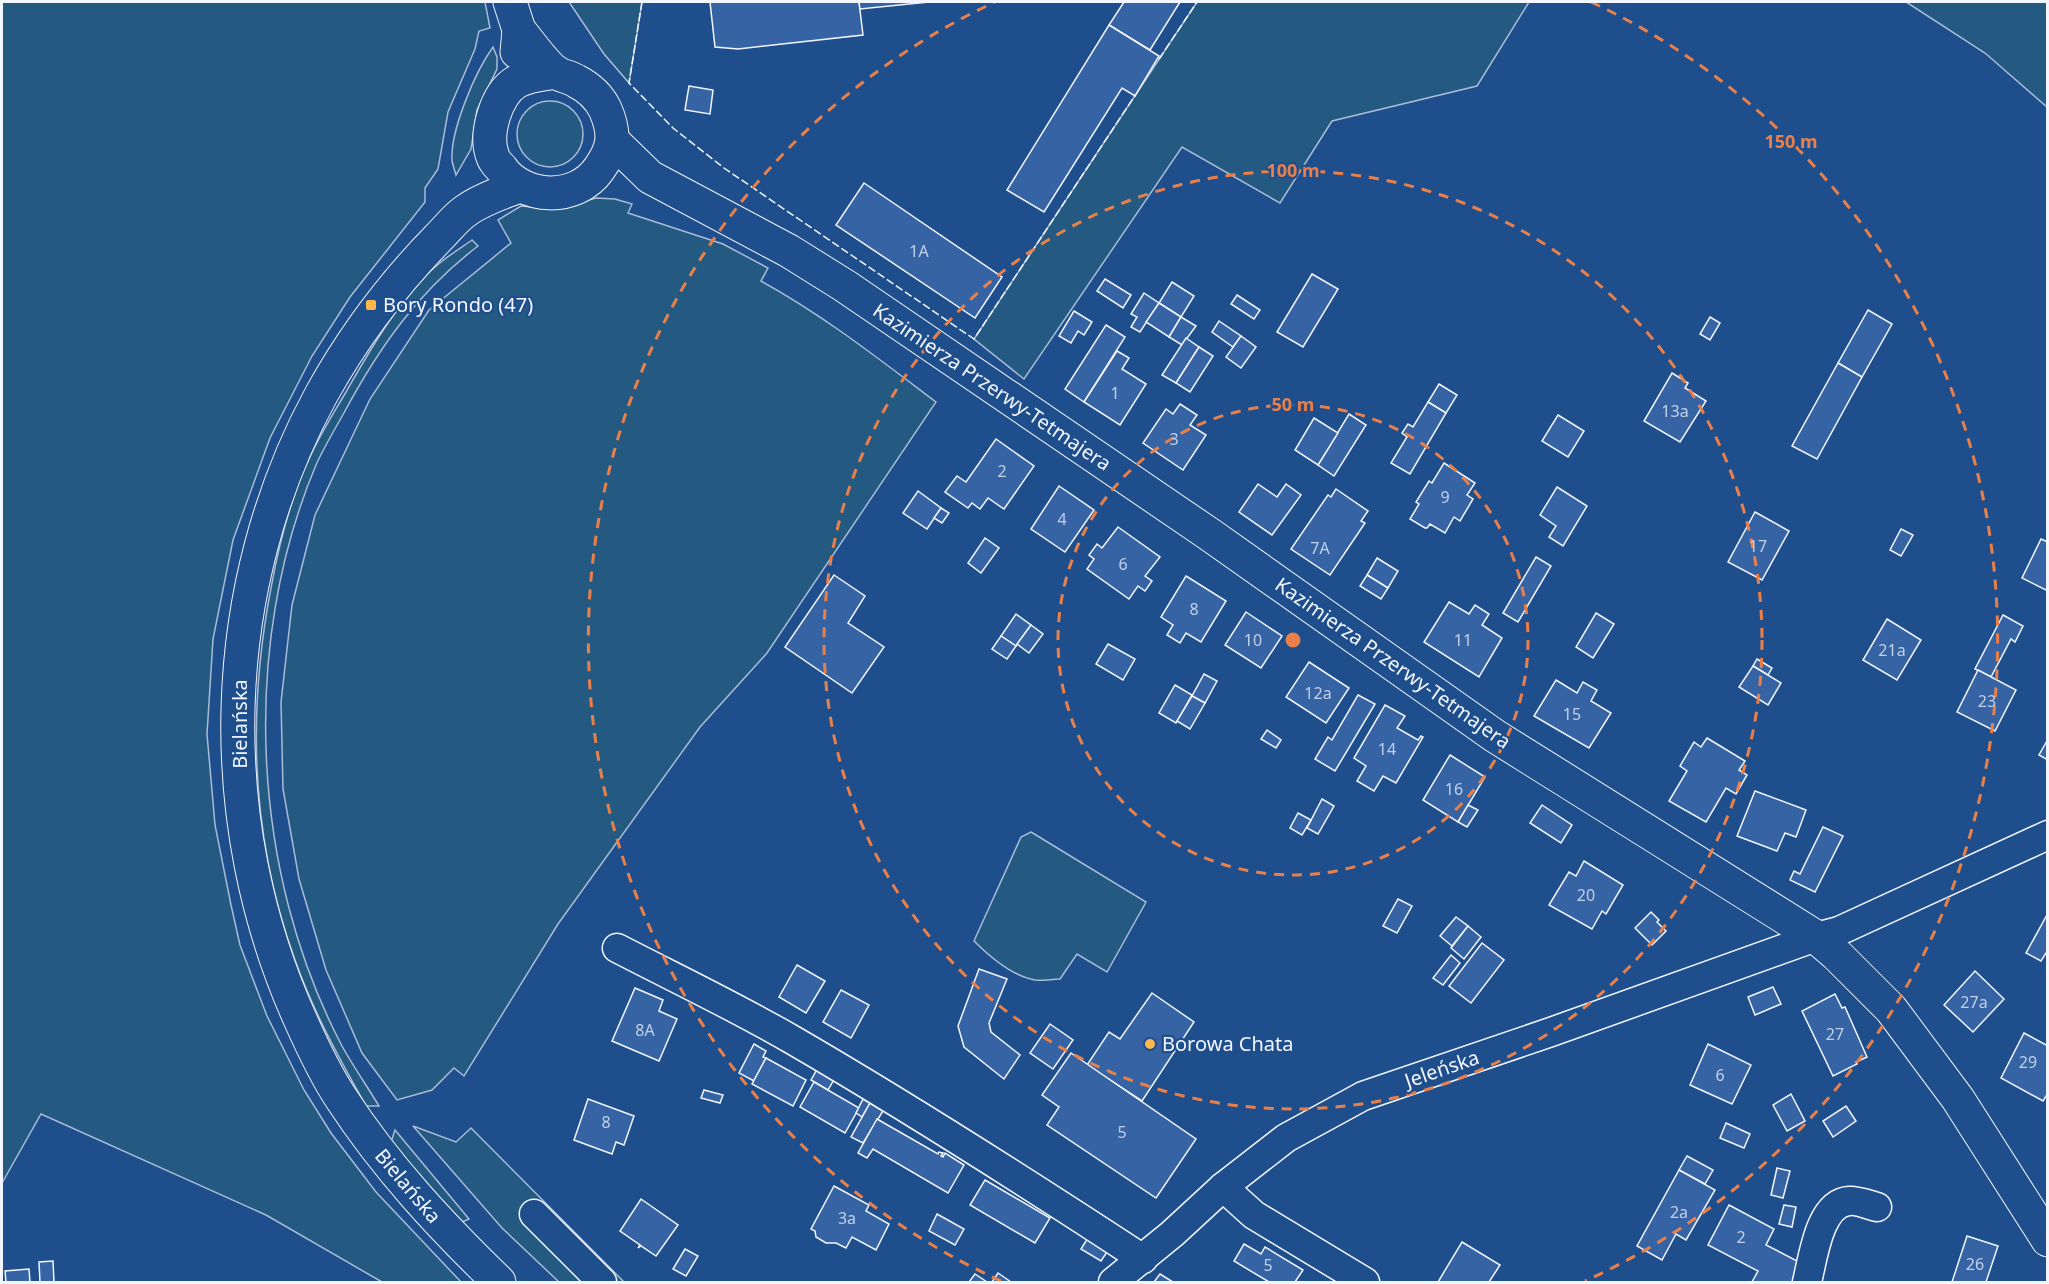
<svg xmlns="http://www.w3.org/2000/svg" width="2049" height="1284" font-family="'Noto Sans',sans-serif">
<rect width="100%" height="100%" fill="#1f4e8c"/>
<!-- green -->
<g fill="#245a82" stroke="#a8bbd7" stroke-width="1.5">
<path d="M2,2H485L490,28L479,31L475,49L448,112L438,169L425,188V202L350,297L312,356L270,438L233,540L213,639L207,734L215,825L231,905L240,945L267,1016L304,1090L331,1133L376,1192L461,1282H382L266,1215L41,1114L2,1183Z"/>
<path d="M569,2H642L629,83L604,54Z"/>
<path d="M1197,2H1529L1477,86L1332,121L1280,203L1182,147L1024,379L974,339Z"/>
<path d="M1906,2H2047V107L1985,53Z"/>
<path d="M493,47L497,57V69L477,110L471,149L456,175C455,171 453,166 452,161C450,131 475,72 493,47Z"/>
<circle cx="550" cy="134" r="33"/>
<path d="M596,198L615,199L632,204L628,213L723,244L768,268L761,281C823,315 879,359 936,402L767,653L700,727L558,924L464,1076L454,1068L432,1090L397,1100L362,1053L326,970L299,879L283,789L281,702L292,605L315,515L370,399L429,310L511,243L498,220L521,206L558,209Z"/>
<path d="M472,240L478,246C419,291 380,346 345,411C335,429 324,447 316,465C240,645 251,873 342,1046C353,1066 367,1086 379,1106H366C339,1058 313,1011 295,960C251,839 247,713 271,588C279,544 290,499 309,459C319,436 333,414 346,392C370,350 403,292 441,262C451,254 462,247 472,240Z"/>
<path d="M1031,832L1146,902L1107,972L1077,954L1060,979C1052,979 1043,981 1035,980C1012,976 990,957 974,941L1021,837Z"/>
<path d="M413,1126L456,1142L471,1128L624,1282H559L502,1228Z"/>
<path d="M395,1130L469,1219L460,1223L391,1142Z"/>
</g>
<!-- building -->
<g fill="#3563a3" stroke="#f2f6ff" stroke-width="1.5">
<path d="M710,2H859L863,35L738,49L715,47Z"/>
<path d="M859,2H929L860,9Z"/>
<path d="M1124,2H1180L1150,50L1109,25Z"/>
<path d="M1109,25L1159,56L1135,96L1122,88L1044,212L1007,190Z"/>
<path d="M689,86L713,90L710,114L685,110Z"/>
<path d="M864,183L1002,277L975,318L836,225Z"/>
<path d="M1312,274L1338,289L1303,347L1277,332Z"/>
<path d="M1105,279L1131,295L1123,308L1097,291Z"/>
<path d="M1172,282L1194,296L1181,317L1159,303Z"/>
<path d="M1144,293L1159,303L1140,332L1131,327L1137,317L1131,314Z"/>
<path d="M1237,295L1260,310L1254,319L1231,304Z"/>
<path d="M1159,303L1181,317L1169,337L1146,322Z"/>
<path d="M1868,310L1892,324L1862,377L1838,363Z"/>
<path d="M1074,311L1092,322L1084,335L1078,331L1071,343L1059,336Z"/>
<path d="M1181,317L1196,326L1182,345L1169,337Z"/>
<path d="M1710,317L1720,323L1710,340L1700,334Z"/>
<path d="M1219,321L1241,336L1233,347L1212,332Z"/>
<path d="M1106,325L1125,337L1084,402L1065,389Z"/>
<path d="M1241,336L1256,347L1241,368L1226,357Z"/>
<path d="M1186,338L1199,347L1176,383L1162,375Z"/>
<path d="M1199,347L1213,356L1190,392L1176,383Z"/>
<path d="M1117,351L1129,358L1122,369L1146,384L1120,425L1084,402Z"/>
<path d="M1838,363L1862,377L1817,459L1792,446Z"/>
<path d="M1672,373L1688,383L1685,388L1706,401L1680,442L1644,421Z"/>
<path d="M1439,384L1457,395L1446,413L1428,402Z"/>
<path d="M1428,402L1446,413L1410,474L1391,463L1407,437L1402,433L1408,424L1413,427Z"/>
<path d="M1180,404L1197,415L1190,425L1206,435L1183,470L1143,443L1166,409L1173,414Z"/>
<path d="M1349,414L1366,425L1334,476L1318,465Z"/>
<path d="M1558,415L1584,431L1568,457L1542,441Z"/>
<path d="M1314,418L1338,433L1318,465L1295,450Z"/>
<path d="M996,439L1034,466L1004,509L988,498L980,509L972,503L968,508L945,492L957,476L966,482Z"/>
<path d="M1444,463L1475,483L1467,495L1473,499L1460,521L1454,517L1445,533L1430,524L1427,528H1425L1410,519L1419,504L1416,502L1429,481L1432,483Z"/>
<path d="M1258,484L1277,497L1286,484L1301,495L1272,535L1239,512Z"/>
<path d="M1059,486L1094,510L1065,552L1031,529Z"/>
<path d="M1557,487L1587,506L1563,546L1549,537L1556,526L1540,515Z"/>
<path d="M1336,489L1368,511L1361,521L1365,523L1330,575L1291,549L1328,495L1331,497Z"/>
<path d="M918,491L941,508L927,529L903,513Z"/>
<path d="M941,508L949,513L942,523L934,518Z"/>
<path d="M1755,512L1789,531L1762,580L1728,562Z"/>
<path d="M1118,527L1160,557L1145,576L1152,581L1145,591L1138,586L1129,599L1087,569L1094,559L1089,555L1097,544L1102,548Z"/>
<path d="M1901,529L1913,535L1901,556L1890,550Z"/>
<path d="M985,538L999,548L981,573L968,563Z"/>
<path d="M2041,539L2048,542V591L2022,578Z"/>
<path d="M1536,557L1551,566L1518,622L1503,613Z"/>
<path d="M1377,558L1398,571L1388,588L1367,575Z"/>
<path d="M834,575L865,596L848,623L884,647L852,693L785,647Z"/>
<path d="M1367,575L1388,588L1381,599L1360,586Z"/>
<path d="M1186,576L1226,601L1201,642L1186,633L1180,643L1167,635L1173,625L1161,617Z"/>
<path d="M1449,602L1469,614L1475,605L1489,614L1482,625L1502,638L1479,677L1424,642Z"/>
<path d="M1246,612L1282,636L1261,668L1225,645Z"/>
<path d="M1596,613L1614,624L1593,658L1576,647Z"/>
<path d="M1016,614L1031,625L1016,646L1001,636Z"/>
<path d="M2003,615L2023,626L2015,642L2011,639L1991,677L1975,669Z"/>
<path d="M1887,619L1921,640L1897,680L1863,660Z"/>
<path d="M1031,625L1043,634L1029,653L1017,644Z"/>
<path d="M1001,636L1016,646L1007,659L992,649Z"/>
<path d="M1108,644L1135,659L1123,680L1096,664Z"/>
<path d="M1757,659L1772,668L1768,675L1753,666Z"/>
<path d="M1309,662L1349,688L1326,723L1286,697Z"/>
<path d="M1753,666L1781,683L1768,705L1739,687Z"/>
<path d="M1978,670L2016,690L1995,731L1957,712Z"/>
<path d="M1204,674L1217,681L1205,703L1192,696Z"/>
<path d="M1556,680L1577,693L1583,682L1597,690L1591,701L1611,713L1589,748L1534,716Z"/>
<path d="M1175,685L1192,695L1176,723L1159,713Z"/>
<path d="M1358,695L1375,704L1335,771L1315,759L1328,737L1332,740Z"/>
<path d="M1192,696L1205,703L1190,729L1177,721Z"/>
<path d="M1385,705L1405,716L1397,728L1418,740L1421,736L1423,737L1396,783L1383,776L1374,791L1357,781L1366,766L1354,758Z"/>
<path d="M1267,730L1281,740L1276,748L1261,739Z"/>
<path d="M1707,738L1745,761L1739,770L1747,775L1736,794L1726,788L1706,822L1669,801L1687,771L1680,766L1694,742L1701,747Z"/>
<path d="M2048,739V760L2039,755Z"/>
<path d="M1450,755L1485,777L1458,822L1423,800Z"/>
<path d="M1755,791L1806,810L1796,837L1785,833L1777,851L1737,836Z"/>
<path d="M1322,799L1334,806L1318,834L1307,828Z"/>
<path d="M1468,805L1478,810L1467,827L1458,822Z"/>
<path d="M1542,805L1572,825L1561,843L1530,823Z"/>
<path d="M1298,813L1311,820L1302,835L1290,828Z"/>
<path d="M1823,827L1843,836L1815,892L1790,880L1794,871L1800,874Z"/>
<path d="M1584,861L1623,885L1606,914L1602,911L1592,929L1549,905L1569,872L1576,876Z"/>
<path d="M1398,899L1412,906L1397,933L1383,926Z"/>
<path d="M1651,912L1659,920L1657,922L1666,931L1652,945L1635,928Z"/>
<path d="M2048,913V950L2041,961L2026,953Z"/>
<path d="M1456,917L1468,926L1452,946L1440,936Z"/>
<path d="M1468,926L1481,937L1464,959L1451,948Z"/>
<path d="M1482,943L1504,960L1471,1003L1449,986Z"/>
<path d="M1451,955L1460,963L1443,985L1433,978Z"/>
<path d="M797,965L825,981L806,1013L779,997Z"/>
<path d="M979,969L1007,979L989,1023L991,1032L1020,1055L1004,1079L964,1047L958,1026Z"/>
<path d="M1975,971L2004,999L1973,1032L1944,1005Z"/>
<path d="M1773,987L1781,1004L1755,1015L1748,997Z"/>
<path d="M635,988L663,1000L659,1011L677,1019L659,1061L612,1041Z"/>
<path d="M841,990L869,1005L851,1038L823,1022Z"/>
<path d="M1152,993L1194,1022L1142,1101L1087,1065L1109,1032L1120,1039Z"/>
<path d="M1835,994L1842,1008L1845,1007L1867,1057L1856,1062L1857,1064L1833,1076L1802,1011Z"/>
<path d="M1050,1024L1073,1040L1053,1069L1030,1053Z"/>
<path d="M2024,1033L2048,1046V1093L2043,1101L2001,1078Z"/>
<path d="M754,1044L766,1051L763,1057L766,1058L754,1081L739,1073Z"/>
<path d="M1708,1044L1751,1065L1732,1104L1690,1085Z"/>
<path d="M1071,1053L1196,1139L1156,1198L1047,1125L1059,1107L1042,1095Z"/>
<path d="M766,1058L806,1080L793,1106L752,1084Z"/>
<path d="M819,1066L836,1076L828,1090L811,1080Z"/>
<path d="M814,1082L859,1108L845,1133L800,1107Z"/>
<path d="M704,1090L723,1095L720,1103L701,1098Z"/>
<path d="M1791,1094L1805,1121L1787,1131L1773,1105Z"/>
<path d="M588,1099L634,1116L624,1145L616,1142L612,1154L574,1140Z"/>
<path d="M863,1099L870,1103L862,1117L856,1113Z"/>
<path d="M870,1103L883,1111L863,1143L851,1137Z"/>
<path d="M1846,1106L1856,1121L1833,1137L1823,1121Z"/>
<path d="M877,1119L938,1154L939,1152L943,1153L941,1156L943,1157L945,1153L964,1165L948,1193L873,1149L867,1158L858,1153Z"/>
<path d="M1726,1123L1750,1134L1744,1148L1720,1138Z"/>
<path d="M1687,1156L1713,1170L1705,1184L1679,1170Z"/>
<path d="M1777,1168L1790,1171L1783,1198L1771,1195Z"/>
<path d="M1679,1170L1715,1190L1686,1240L1676,1234L1662,1260L1637,1246Z"/>
<path d="M985,1180L1050,1218L1035,1243L970,1205Z"/>
<path d="M834,1186L869,1205L866,1211L889,1224L876,1250L852,1237L846,1248L836,1243H826L816,1237L815,1231L811,1229Z"/>
<path d="M641,1199L678,1225L656,1256L641,1246L638,1248L640,1245L620,1231Z"/>
<path d="M1729,1205L1774,1229L1766,1245L1801,1263L1792,1282H1752L1758,1271L1708,1245Z"/>
<path d="M1784,1205L1796,1207L1792,1227L1779,1224Z"/>
<path d="M937,1214L964,1229L955,1245L929,1231Z"/>
<path d="M1089,1236L1109,1249L1101,1261L1081,1249Z"/>
<path d="M1967,1236L1998,1246L1986,1282H1952Z"/>
<path d="M1462,1242L1500,1265L1489,1282H1438Z"/>
<path d="M1244,1244L1261,1254L1265,1247L1303,1270L1295,1282H1269L1234,1261Z"/>
<path d="M685,1249L698,1256L686,1276L673,1269Z"/>
<path d="M53,1261L54,1282H40L39,1262Z"/>
<path d="M29,1269L30,1282H6L5,1271Z"/>
<path d="M998,1273L1011,1282H992Z"/>
<path d="M975,1274L987,1282H969Z"/>
<path d="M1160,1274L1173,1282H1154Z"/>
</g>
<g fill="none" stroke-linecap="round" stroke-linejoin="round">
<defs>
<g id="minor">
<path d="M617,948C675,978 734,1006 791,1039C910,1108 1027,1183 1143,1259"/>
<path d="M1223,1187L1254,1215L1365,1282"/>
<path d="M534,1214L602,1282"/>
<path d="M1113,1282L1172,1234L1223,1187L1286,1138L1363,1096L1551,1032L1816,937L1839,931L2048,835"/>
<path d="M1807,1282C1813,1259 1819,1203 1849,1201C1857,1200 1869,1205 1877,1207"/>
</g>
<g id="tertiary">
<path d="M510,2L519,30L517,52"/>
<path d="M519,30C530,43 542,61 555,72C561,76 570,77 576,81C588,87 599,97 605,109C616,134 614,148 599,169C576,202 523,200 501,168C498,165 494,161 493,157C484,135 496,94 516,82C528,75 542,74 556,72"/>
<path d="M613,141L650,177L789,251L845,286L1209,534L1495,736L1816,937L1837,955L1891,1009L1958,1099L2048,1240"/>
<path d="M499,1282C441,1226 386,1167 341,1098C325,1074 312,1046 300,1019C211,821 217,586 321,395C353,337 393,284 439,237C448,228 457,216 467,210C482,199 502,193 519,186"/>
</g>
</defs>
<!-- minor casing -->
<use href="#minor" stroke="#f2f6ff" stroke-width="31"/>
<!-- tertiary casing -->
<use href="#tertiary" stroke="#f2f6ff" stroke-width="35"/>
<!-- minor -->
<use href="#minor" stroke="#1f4e8c" stroke-width="28"/>
<!-- tertiary -->
<use href="#tertiary" stroke="#1f4e8c" stroke-width="33"/>
<!-- fence -->
<g stroke="#f2f6ff" stroke-width="1.5" stroke-dasharray="8 3" stroke-linecap="butt">
<path d="M642,2L629,83L673,128L724,168L974,339L1136,94"/>
<path d="M1159,59L1197,2"/>
</g>
</g>
<!-- distance rings -->
<g fill="none" stroke="#ea8049" stroke-width="3" stroke-dasharray="10 8">
<circle cx="1293" cy="640" r="235"/>
<circle cx="1293" cy="640" r="469"/>
<path d="M1001 1281A704 704 0 0 1 995 2M1591 2A704 704 0 0 1 1585 1281"/>
</g>
<!-- markers -->
<g fill="#ffb74d" stroke="#1f4e8c" stroke-width="2">
<rect x="365" y="299" width="12" height="12" rx="3"/>
<circle cx="1150" cy="1044" r="6"/>
</g>
<g text-anchor="middle" stroke-width="4.5" stroke-linejoin="round" paint-order="stroke">
<!-- number labels -->
<g font-size="16" fill="#c3d1e8">
<text x="919" y="257">1A</text>
<text x="1115" y="399">1</text>
<text x="1675" y="417">13a</text>
<text x="1174" y="445">3</text>
<text x="1002" y="477">2</text>
<text x="1445" y="503">9</text>
<text x="1062" y="525">4</text>
<text x="1758" y="552">17</text>
<text x="1320" y="554">7A</text>
<text x="1123" y="570">6</text>
<text x="1194" y="615">8</text>
<text x="1253" y="646">10</text>
<text x="1463" y="646">11</text>
<text x="1892" y="656">21a</text>
<text x="1318" y="699">12a</text>
<text x="1987" y="707">23</text>
<text x="1572" y="720">15</text>
<text x="1387" y="755">14</text>
<text x="1454" y="795">16</text>
<text x="1586" y="901">20</text>
<text x="1974" y="1008">27a</text>
<text x="645" y="1036">8A</text>
<text x="1835" y="1040">27</text>
<text x="2028" y="1068">29</text>
<text x="1720" y="1081">6</text>
<text x="606" y="1128">8</text>
<text x="1122" y="1138">5</text>
<text x="1679" y="1218">2a</text>
<text x="847" y="1224">3a</text>
<text x="1741" y="1243">2</text>
<text x="1975" y="1270">26</text>
<text x="1268" y="1271">5</text>
</g>
<!-- poi labels -->
<g font-size="20" fill="#f2f6ff" stroke="#1f4e8c" text-anchor="start">
<text x="383" y="312">Bory Rondo (47)</text>
<text x="1162" y="1051">Borowa Chata</text>
</g>
<!-- street labels -->
<g font-size="20" fill="#f2f6ff" stroke="#1f4e8c">
<text transform="translate(992 387) rotate(34)" y="7">Kazimierza Przerwy-Tetmajera</text>
<text transform="translate(1393 663) rotate(35)" y="7">Kazimierza Przerwy-Tetmajera</text>
<text transform="translate(240 724) rotate(-90)" y="7">Bielańska</text>
<text transform="translate(1442 1069) rotate(-19)" y="7">Jeleńska</text>
<text transform="translate(408 1186) rotate(50)" y="7">Bielańska</text>
</g>
</g>
<circle cx="1293" cy="640" r="9" fill="#ea8049" stroke="#1f4e8c" stroke-width="3"/>
<g font-size="18" text-anchor="middle" font-weight="bold" fill="#ea8049" stroke="#1f4e8c" stroke-width="4.5" stroke-linejoin="round" paint-order="stroke">
<text x="1791" y="148">150 m</text>
<text x="1293" y="177">100 m</text>
<text x="1293" y="411">50 m</text>
</g>
<!-- border -->
<rect width="2049" height="1284" fill="none" stroke="#f2f6ff" stroke-width="6"/>
</svg>
